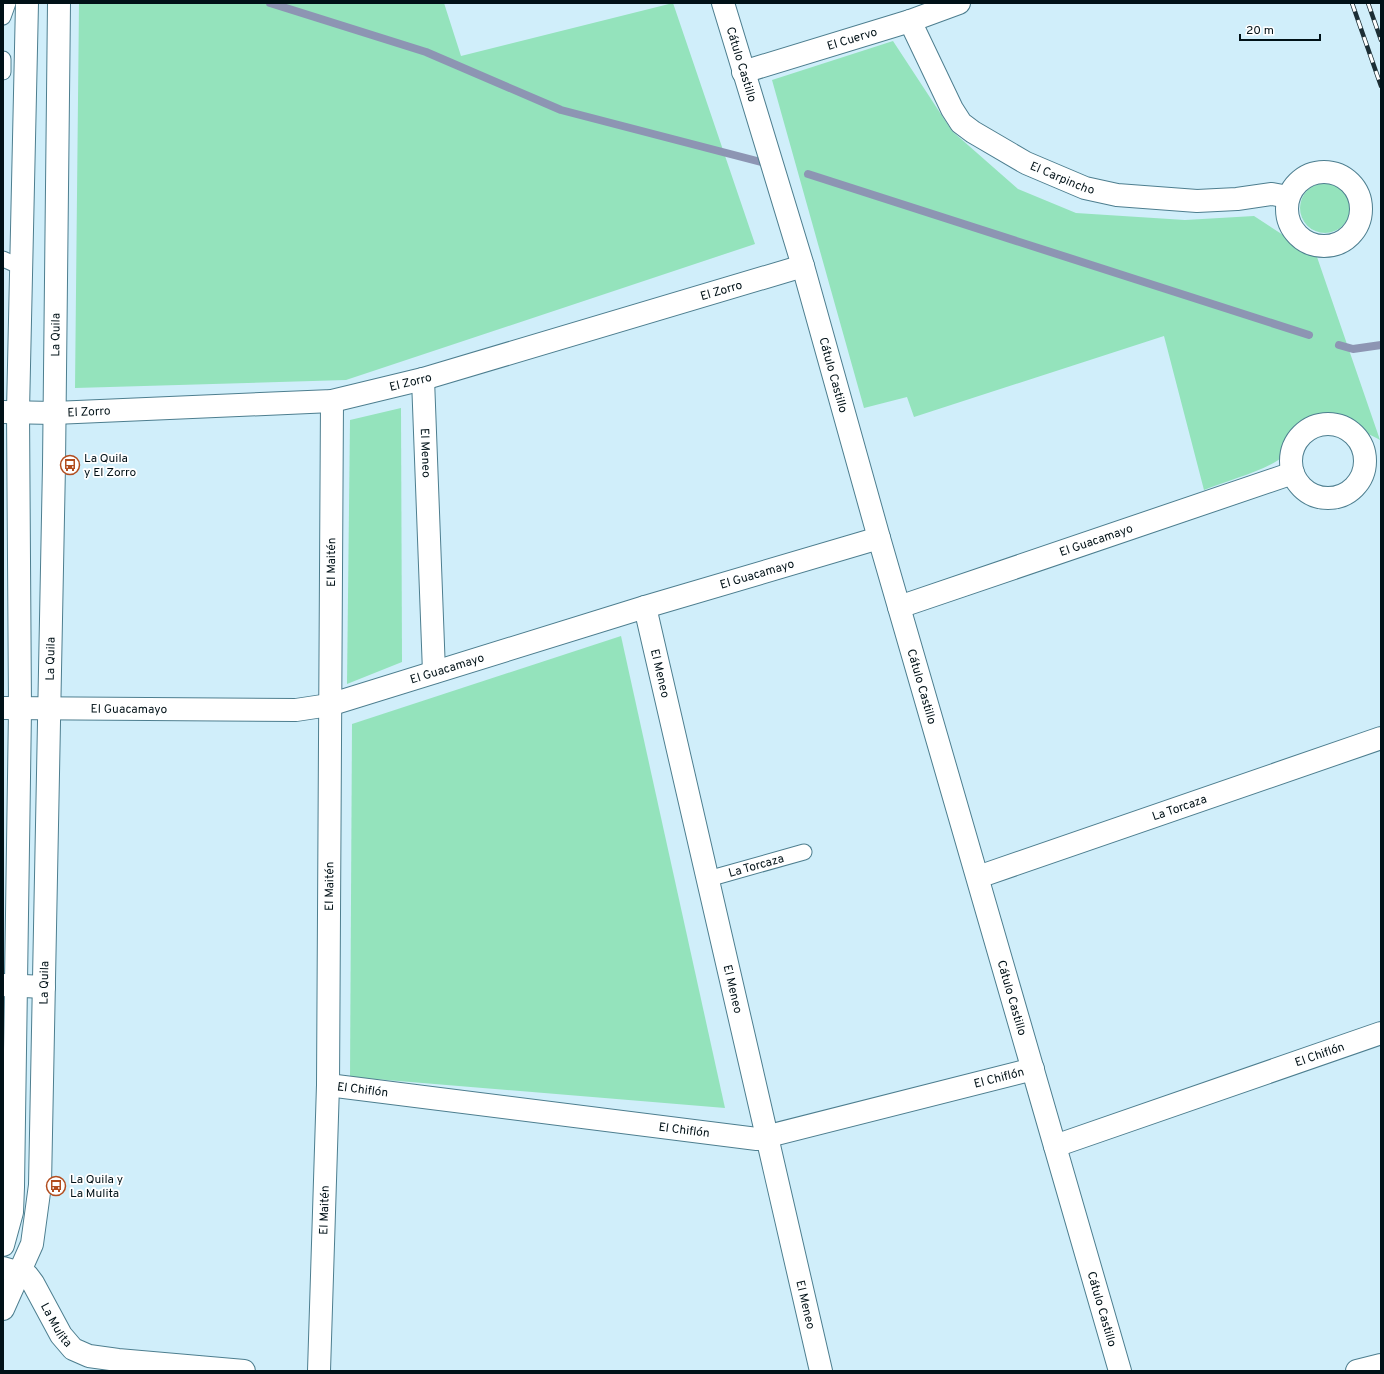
<svg xmlns="http://www.w3.org/2000/svg" width="1384" height="1374" font-family="Overpass,sans-serif">
<rect width="100%" height="100%" fill="#d0eefa"/>
<!-- green -->
<g fill="#94e3bc">
<path d="M79,3H444L461,56L673,3L755,244L346,380L75,388Z"/>
<path d="M893,41L952,131L1018,189L1076,213L1185,220L1254,216L1317,257L1380,440C1362,431 1319,404 1302,426C1295,435 1292,450 1283,457C1262,472 1228,480 1204,490L1164,336L914,417L907,397L864,408L772,80Z"/>
<circle cx="1325" cy="208" r="25"/>
<path d="M401,408L402,662L347,684L350,420Z"/>
<path d="M621,636L725,1108L350,1077L352,724Z"/>
</g>
<g fill="none" stroke-linecap="round" stroke-linejoin="round">
<!-- stream -->
<g stroke="#8d95b3" stroke-width="8">
<path d="M270,3L426,52L561,110L761,162"/>
<path d="M808,174L1309,335"/>
<path d="M1339,345L1353,349L1381,345"/>
</g>
<defs>
<g id="lane">
<path d="M3,17L8,3"/>
<path d="M3,59V72"/>
<path d="M3,259L21,267"/>
<path id="s1" d="M708,879L804,852"/>
</g>
<g id="street">
<path id="s2" d="M723,3L803,266L879,538L1120,1371"/>
<path id="s3" d="M910,21L952,109L961,123L973,132L1026,163L1085,188L1117,195L1197,201L1237,199L1272,194L1288,197"/>
<path id="s4" d="M743,72L910,21L959,3"/>
<circle cx="1324" cy="209" r="37"/>
<path id="s5" d="M423,379L434,672"/>
<path id="s6" d="M3,412L54,413L332,401L423,379L803,266"/>
<circle cx="1328" cy="461" r="37"/>
<path id="s7" d="M645,607L821,1371"/>
<path id="s8" d="M899,607L1293,473"/>
<path id="s9" d="M3,708L296,710L329,705L645,607L879,538"/>
<path id="s10" d="M978,877L1381,738"/>
<path d="M3,985L44,987"/>
<path id="s11" d="M328,1085L757,1139L1033,1069"/>
<path id="s12" d="M1055,1146L1381,1033"/>
<path id="s13" d="M319,1371L328,1085L332,401"/>
</g>
<g id="secondary">
<path d="M3,1245L12,1212L13,1187L20,709L18,411L27,3"/>
<path id="s14" d="M3,1268L27,1275L33,1283L61,1335L73,1349L89,1356L118,1360L244,1371"/>
<path id="s15" d="M3,1309L32,1244L40,1185L54,465L59,3"/>
<path d="M1357,1371L1381,1365"/>
</g>
</defs>
<!-- lane casing -->
<use href="#lane" stroke="#4d7e8f" stroke-width="17"/>
<!-- street casing -->
<use href="#street" stroke="#4d7e8f" stroke-width="24"/>
<!-- secondary casing -->
<use href="#secondary" stroke="#4d7e8f" stroke-width="24"/>
<!-- lane -->
<use href="#lane" stroke="#fff" stroke-width="15"/>
<!-- street -->
<use href="#street" stroke="#fff" stroke-width="22"/>
<!-- secondary -->
<use href="#secondary" stroke="#fff" stroke-width="22"/>
<defs>
<g id="rail">
<path d="M1352,3L1381,86"/>
<path d="M1368,3L1381,40"/>
</g>
</defs>
<!-- rail casing -->
<use href="#rail" stroke="#1c2e35" stroke-width="4.5"/>
<!-- rail -->
<use href="#rail" stroke="#fff" stroke-width="3" stroke-dasharray="9" stroke-linecap="butt"/>
</g>
<!-- icons -->
<defs>
<symbol id="bus-ring" viewBox="-11 -11 22 22"><circle r="9.5" fill="#fff" stroke="#b24d1f" stroke-width="1.5"/><path d="M-5-6H5V4H4V6H2V4H-2V6H-4V4H-5ZM-3.5-4V0h7V-4ZM-3.5 1.2v1.5H-2V1.2ZM2 1.2v1.5H3.5V1.2Z" fill="#b24d1f"/></symbol>
</defs>
<g fill-rule="evenodd">
<use href="#bus-ring" x="59" y="454" width="22" height="22"/>
<use href="#bus-ring" x="45" y="1175" width="22" height="22"/>
</g>
<g text-anchor="middle" stroke-width="3.5" stroke-linejoin="round" paint-order="stroke">
<!-- street labels -->
<g font-size="12" fill="#001117" stroke="#fff">
<text dy="4" stroke="none"><textPath href="#s4" startOffset="114">El Cuervo</textPath></text>
<text dy="4" stroke="none"><textPath href="#s2" startOffset="64">Cátulo Castillo</textPath></text>
<text dy="4" stroke="none"><textPath href="#s3" startOffset="230">El Carpincho</textPath></text>
<text dy="4" stroke="none"><textPath href="#s6" startOffset="734">El Zorro</textPath></text>
<text dy="4" stroke="none"><textPath href="#s15" startOffset="981">La Quila</textPath></text>
<text dy="4" stroke="none"><textPath href="#s2" startOffset="388">Cátulo Castillo</textPath></text>
<text dy="4" stroke="none"><textPath href="#s6" startOffset="410">El Zorro</textPath></text>
<text dy="4" stroke="none"><textPath href="#s6" startOffset="86">El Zorro</textPath></text>
<text dy="4" stroke="none"><textPath href="#s5" startOffset="74">El Meneo</textPath></text>
<text dy="4" stroke="none"><textPath href="#s8" startOffset="208">El Guacamayo</textPath></text>
<text dy="4" stroke="none"><textPath href="#s13" startOffset="809">El Maitén</textPath></text>
<text dy="4" stroke="none"><textPath href="#s9" startOffset="774">El Guacamayo</textPath></text>
<text dy="4" stroke="none"><textPath href="#s15" startOffset="657">La Quila</textPath></text>
<text dy="4" stroke="none"><textPath href="#s9" startOffset="450">El Guacamayo</textPath></text>
<text dy="4" stroke="none"><textPath href="#s7" startOffset="68">El Meneo</textPath></text>
<text dy="4" stroke="none"><textPath href="#s2" startOffset="712">Cátulo Castillo</textPath></text>
<text dy="4" stroke="none"><textPath href="#s9" startOffset="126">El Guacamayo</textPath></text>
<text dy="4" stroke="none"><textPath href="#s10" startOffset="213">La Torcaza</textPath></text>
<text dy="4" stroke="none"><textPath href="#s1" startOffset="50">La Torcaza</textPath></text>
<text dy="4" stroke="none"><textPath href="#s13" startOffset="485">El Maitén</textPath></text>
<text dy="4" stroke="none"><textPath href="#s15" startOffset="333">La Quila</textPath></text>
<text dy="4" stroke="none"><textPath href="#s7" startOffset="392">El Meneo</textPath></text>
<text dy="4" stroke="none"><textPath href="#s2" startOffset="1036">Cátulo Castillo</textPath></text>
<text dy="4" stroke="none"><textPath href="#s12" startOffset="280">El Chiflón</textPath></text>
<text dy="4" stroke="none"><textPath href="#s11" startOffset="682">El Chiflón</textPath></text>
<text dy="4" stroke="none"><textPath href="#s11" startOffset="35">El Chiflón</textPath></text>
<text dy="4" stroke="none"><textPath href="#s11" startOffset="359">El Chiflón</textPath></text>
<text dy="4" stroke="none"><textPath href="#s13" startOffset="161">El Maitén</textPath></text>
<text dy="4" stroke="none"><textPath href="#s7" startOffset="716">El Meneo</textPath></text>
<text dy="4" stroke="none"><textPath href="#s2" startOffset="1360">Cátulo Castillo</textPath></text>
<text dy="4" stroke="none"><textPath href="#s14" startOffset="83">La Mulita</textPath></text>
</g>
<!-- poi labels -->
<g font-size="12" fill="#001117" stroke="#fff" text-anchor="start">
<text x="84" y="462">La Quila<tspan x="84" dy="14">y El Zorro</tspan></text>
<text x="70" y="1183">La Quila y<tspan x="70" dy="14">La Mulita</tspan></text>
</g>
</g>
<!-- border -->
<rect width="1384" height="1374" fill="none" stroke="#001117" stroke-width="8"/>
<!-- scale -->
<path d="M1240 34v6h80v-6" fill="none" stroke="#001117" stroke-width="2"/>
<text x="1246" y="34" font-size="12" fill="#001117" stroke="#ffffff" stroke-width="3" paint-order="stroke">20 m</text>
</svg>
